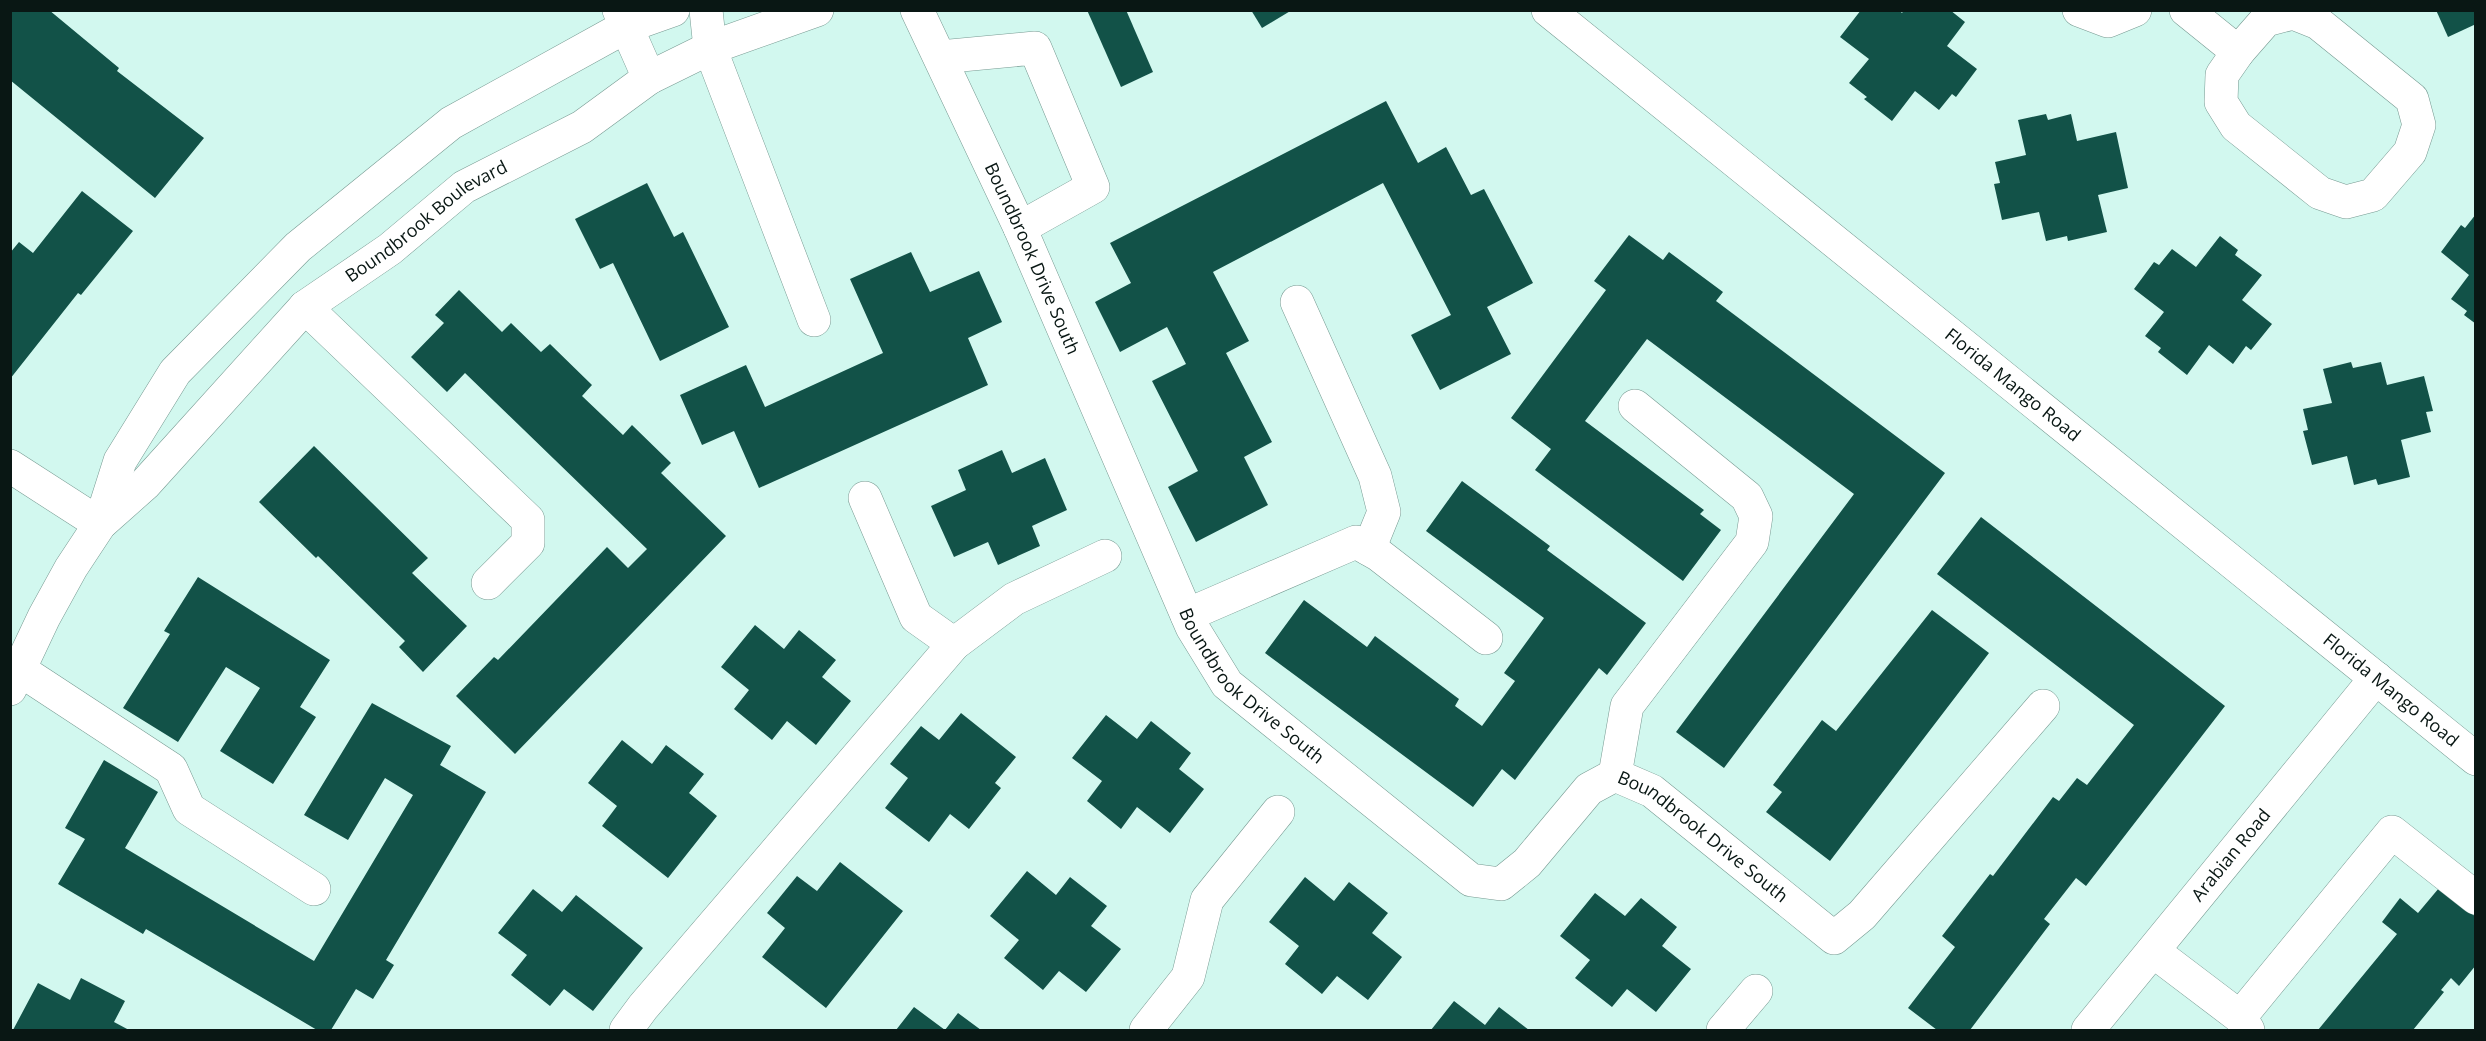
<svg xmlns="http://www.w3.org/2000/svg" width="2486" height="1041" font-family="'Open Sans',sans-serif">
<rect width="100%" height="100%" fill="#d2f8ef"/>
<!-- building -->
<g fill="#125248">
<path d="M10,10H49L119,68L117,71L204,138L155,198L10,80Z"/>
<path d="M1087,10H1126L1153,72L1121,87Z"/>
<path d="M1251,10H1292L1262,28Z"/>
<path d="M1861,10H1899L1902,13L1904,10H1950L1965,22L1947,46L1977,69L1956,97L1952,94L1939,110L1915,91L1892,121L1864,99L1867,97L1849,83L1869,59L1840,37Z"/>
<path d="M2436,10H2476V24L2448,37Z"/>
<path d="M1386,101L1418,163L1446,147L1471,195L1484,189L1533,283L1487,307L1511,354L1440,390L1411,335L1451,315L1383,183L1213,272L1249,341L1226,353L1272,442L1244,457L1268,505L1196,542L1168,487L1198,471L1152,381L1186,364L1167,327L1120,352L1095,302L1131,283L1110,243Z"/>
<path d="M2046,114L2048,120L2071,114L2077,141L2116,132L2128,188L2098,195L2107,232L2068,241L2067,236L2046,241L2039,212L2002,220L1994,184L2000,183L1995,162L2026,155L2018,120Z"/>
<path d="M647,183L674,237L683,232L729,327L660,361L613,263L600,269L575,219Z"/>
<path d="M82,191L133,231L81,295L78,293L10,379V253L19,242L33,253Z"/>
<path d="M2476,214V324L2464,315L2467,311L2451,299L2469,275L2441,252L2461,225L2465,228Z"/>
<path d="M1629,235L1663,260L1669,252L1723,292L1716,301L1945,473L1724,768L1676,732L1854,494L1647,339L1585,421L1704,510L1700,514L1721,530L1683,581L1535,470L1551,449L1511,418L1606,290L1594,281Z"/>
<path d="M2220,236L2238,250L2235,255L2262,275L2242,300L2272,324L2251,350L2246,346L2233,364L2209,345L2187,375L2158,352L2161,348L2145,336L2164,312L2134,289L2154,262L2159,265L2172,249L2196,267Z"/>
<path d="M911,252L930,292L979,271L1002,322L968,338L988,385L759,488L734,431L702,445L680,395L746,365L765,407L883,353L850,279Z"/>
<path d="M459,290L502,332L511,323L541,352L550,344L592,385L582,396L623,435L632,425L671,463L661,473L726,536L515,754L456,696L494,657L498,660L607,547L628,568L647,549L465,373L447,392L411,357L444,323L435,315Z"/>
<path d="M2351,362L2353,368L2381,362L2387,385L2424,376L2433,411L2426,412L2431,432L2401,440L2410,477L2378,485L2376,479L2354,485L2347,456L2312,465L2303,431L2308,430L2303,409L2332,403L2323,369Z"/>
<path d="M314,446L428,558L412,573L467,626L423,672L399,647L405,641L318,556L316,558L259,502Z"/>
<path d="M1002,450L1012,473L1045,458L1067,510L1032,526L1040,546L998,565L988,542L954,557L931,506L966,490L958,470Z"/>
<path d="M1462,481L1550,546L1547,550L1646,623L1607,675L1599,668L1515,780L1502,769L1473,807L1265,653L1304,600L1367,647L1375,636L1459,699L1455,706L1482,726L1515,681L1504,673L1544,618L1426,531Z"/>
<path d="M1981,517L2225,706L2086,886L2076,878L2044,919L2050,924L1970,1030H1937L1908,1008L1955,947L1942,936L1990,874L1993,876L2053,797L2059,801L2077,778L2087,785L2134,725L1937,574Z"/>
<path d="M198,577L330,660L300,707L316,717L273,784L220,751L260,688L226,667L178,742L123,708L170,634L164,631Z"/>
<path d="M1932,610L1989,653L1830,861L1766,812L1782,792L1773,785L1822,720L1836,731Z"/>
<path d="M755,625L784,649L799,630L836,660L822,677L851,701L816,745L787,721L772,740L734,709L749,690L721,667Z"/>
<path d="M372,703L451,746L440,765L486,792L386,960L394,965L373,999L356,989L331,1030H317L146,929L143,934L58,884L85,839L65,828L104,760L158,792L125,848L314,961L413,795L385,778L348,840L304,815Z"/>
<path d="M961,713L1016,757L995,783L1001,788L969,829L950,814L929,842L885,808L908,778L890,764L921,726L939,740Z"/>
<path d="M1106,715L1137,739L1151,721L1191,753L1179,769L1204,789L1170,833L1137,807L1121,829L1087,801L1102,781L1072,758Z"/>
<path d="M622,740L652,764L666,745L704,774L689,793L717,816L668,878L602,826L617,806L588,783Z"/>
<path d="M840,862L903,911L826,1008L762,957L785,928L767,913L797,876L817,891Z"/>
<path d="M1027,871L1056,895L1070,877L1107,906L1091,926L1121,949L1086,992L1059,971L1043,990L1004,958L1019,940L990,916Z"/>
<path d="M1305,877L1334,901L1349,882L1388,913L1372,933L1402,957L1368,1000L1337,976L1322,994L1285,964L1299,946L1269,922Z"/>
<path d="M2439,888L2476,917V965L2459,986L2451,978L2441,990L2444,992L2413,1030H2318L2397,934L2382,922L2400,898L2418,913Z"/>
<path d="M533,889L562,912L576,895L643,948L593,1011L564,989L550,1006L511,975L527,955L498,933Z"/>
<path d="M1595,893L1625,916L1641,898L1677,927L1662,946L1691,969L1656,1012L1627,989L1612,1007L1575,978L1590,960L1560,936Z"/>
<path d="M81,978L125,1001L114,1022L129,1030H13L38,983L70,1000Z"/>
<path d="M1454,1001L1485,1025L1499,1007L1529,1030H1431Z"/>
<path d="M914,1007L945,1030L958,1013L981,1030H896Z"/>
</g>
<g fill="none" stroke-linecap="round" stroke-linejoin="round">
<defs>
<g id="minor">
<path d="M619,10L649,78"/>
<path d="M706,10L710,48L814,320"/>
<path id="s1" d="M917,10L1020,228L1192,627L1227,684L1471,880L1501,884L1527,863L1589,789L1615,775L1652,791L1834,938L1862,915L2043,706"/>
<path id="s2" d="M1548,10L2476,759"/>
<path d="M2079,10L2108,21L2135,10"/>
<path d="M2186,10L2238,52"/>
<path d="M2293,13L2318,23L2412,99L2419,125L2410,152L2373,195L2346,202L2320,193L2236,126L2221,102L2222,75L2238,52L2266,20Z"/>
<path d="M940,57L1035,48L1093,187L1020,228"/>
<path d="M1297,302L1375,476L1384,512L1369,549"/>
<path d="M305,307L528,520V543L488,583"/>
<path d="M10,466L100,524L120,461L175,372L298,247L451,123L625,27L673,10"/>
<path d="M865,498L916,617L954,644"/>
<path d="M1187,615L1356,542L1379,555L1486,638"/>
<path d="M20,670L171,769L189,809L314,889"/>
<path id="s3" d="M10,689L44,617L71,568L100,524L145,484L305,307L390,249L464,187L582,127L649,78L710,48L817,10"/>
<path d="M1615,775L1627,706L1752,542L1756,516L1747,497L1635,406"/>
<path d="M2153,951L2240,1017L2248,1030"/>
<path d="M2240,1017L2392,832L2476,898"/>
<path d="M626,1030L643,1007L954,644L1014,599L1105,556"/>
<path d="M1146,1030L1188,977L1207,900L1278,812"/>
<path d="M1723,1030L1756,991"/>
<path id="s4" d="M2088,1030L2376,678"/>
</g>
</defs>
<!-- minor casing -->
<use href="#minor" stroke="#779a92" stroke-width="34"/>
<!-- minor -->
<use href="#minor" stroke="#fff" stroke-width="33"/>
</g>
<g text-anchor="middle" stroke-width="6" stroke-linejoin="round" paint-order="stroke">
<!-- street labels -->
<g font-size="18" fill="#091714" stroke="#d2f8ef">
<text dy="6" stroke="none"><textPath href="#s3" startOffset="636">Boundbrook Boulevard</textPath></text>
<text dy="6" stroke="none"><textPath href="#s1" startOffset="274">Boundbrook Drive South</textPath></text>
<text dy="6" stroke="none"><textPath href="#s2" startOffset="597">Florida Mango Road</textPath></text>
<text dy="6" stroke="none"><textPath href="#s1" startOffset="760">Boundbrook Drive South</textPath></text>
<text dy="6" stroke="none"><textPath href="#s2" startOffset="1083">Florida Mango Road</textPath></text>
<text dy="6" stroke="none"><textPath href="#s1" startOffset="1353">Boundbrook Drive South</textPath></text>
<text dy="6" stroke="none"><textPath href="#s4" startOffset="226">Arabian Road</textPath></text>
</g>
</g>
<!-- border -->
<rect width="2486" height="1041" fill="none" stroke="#091714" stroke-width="24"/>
</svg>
